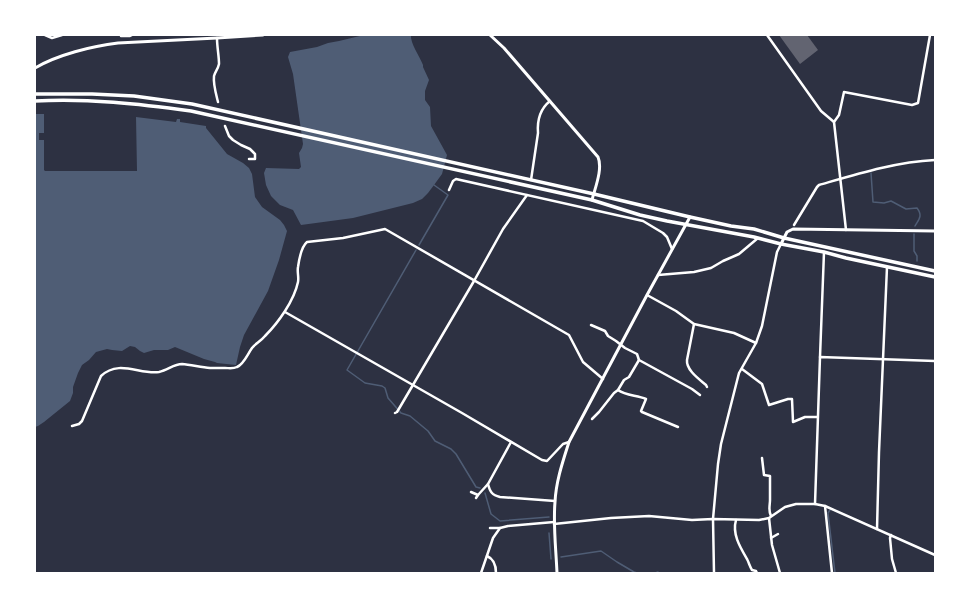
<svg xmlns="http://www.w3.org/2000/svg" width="970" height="608" font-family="Mulish,sans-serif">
<rect width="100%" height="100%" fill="#2d3142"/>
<!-- water -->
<g fill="#4f5d75">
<path d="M364,35H411C410,43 420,57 423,65V67L429,80L425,91V100L430,107L431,126L447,155L442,174L434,185L428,193L422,199L413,203L353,218L301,225L293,210L280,205L271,196L266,185L264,173L266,168L299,169L301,167L299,153L302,148L303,144L293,74L288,57L290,52L317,47L328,43L339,41Z"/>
<path d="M35,114H44V133H39V140H44V170L45,171H137L136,117L176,122L177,119H180V122L206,126V128L227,154L243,163L249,168L252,174L255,197L262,207L280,220L284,225L287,231L279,260L268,291L244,335L240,347L236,365L217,363L215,362L204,359L175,347L168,350H154L144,353L140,351L135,347L130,346L122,351L112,350L107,349L96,352L89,360L82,365L78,373L73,387V393L70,401L44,422L38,426L35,427Z"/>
</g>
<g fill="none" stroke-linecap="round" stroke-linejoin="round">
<!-- stream -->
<g stroke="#4f5d75" stroke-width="1.5">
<path d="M871,173L873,202L884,203L891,201L906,209L917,208C923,216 919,219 915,226"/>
<path d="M914,234V251L917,256V261"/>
<path d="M419,245L448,195L434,185"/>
<path d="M416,250L347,370L365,383L382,386L385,388L388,398L401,413L410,416L428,431L435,441L451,449L456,454L476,487L480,488"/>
<path d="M485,493L491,514L500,521L549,517"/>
<path d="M830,510L828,513L835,573"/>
<path d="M549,533L551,559"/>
<path d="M561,557L601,551L617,562L634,572L637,573"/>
<path d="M655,573L658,572V573"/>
</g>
</g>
<!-- building -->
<path fill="#626471" d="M779,35H807L818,50L800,64Z"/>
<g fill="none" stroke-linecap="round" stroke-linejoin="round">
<!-- minor -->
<g stroke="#fff" stroke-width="2.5">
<path d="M45,35L52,38L62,35"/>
<path d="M767,35L821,111L834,122"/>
<path d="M121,36H130L132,35"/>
<path d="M217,38C217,47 219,56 219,64C218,69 215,72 214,76C213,84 216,94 218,102"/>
<path d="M225,126L229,136L233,140L241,145L250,149L255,154V159H249"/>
<path d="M531,180L538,133C537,120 540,109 550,101"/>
<path d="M449,190L453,181L456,179L643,221L663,233L667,237L672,249"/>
<path d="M794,225L817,187L819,185C857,174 895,162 935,160"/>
<path d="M846,230L834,122L839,115L844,92L912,105L918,103L930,35"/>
<path d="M658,275L694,272L711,268L723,261L739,254L758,238"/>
<path d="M647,295L676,311L694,324L734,333L756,343"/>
<path d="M285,312L462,413L542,460L547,461L563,444L569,442"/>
<path d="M694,324L687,360C686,370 699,379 706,385L707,387"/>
<path d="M591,325L605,331L608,336L616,341L625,348L637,354L639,360L692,389L700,395"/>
<path d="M820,357L824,252"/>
<path d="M742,369L762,384L769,405L788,399H792L793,422L805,417H817"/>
<path d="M618,390C626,396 637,395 646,399L641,411L642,412L678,427"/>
<path d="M395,413L397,412L400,407L474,281L503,229L527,195"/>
<path d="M592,419L599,412L614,393L618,390L624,380L629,377L639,360"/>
<path d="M72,426L79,424L82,421L101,376C119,359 140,375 159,372C168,370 174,364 182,364C191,365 201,367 210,368C215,368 220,368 225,368C229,368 233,369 237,367C244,364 247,355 252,348C255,344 261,341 265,336C278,323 294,301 298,282C299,277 297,272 298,267C299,260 301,247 307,242L343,238L385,229L569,335L583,362L603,379"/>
<path d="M511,442L488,484C490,492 492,495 500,497L555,501"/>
<path d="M762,458L764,475L770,476C770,484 770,492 770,500C770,505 768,511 771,516"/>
<path d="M471,492L478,495L488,484"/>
<path d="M476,498L478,495"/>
<path d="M815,504L820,357L935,361"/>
<path d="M825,506L832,573"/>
<path d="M769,518L772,545L780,573"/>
<path d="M736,520C732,534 740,547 747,559C749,563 750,567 752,570L756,571L757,573"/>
<path d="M554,524L611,518L649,516L692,520L713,519L759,520L769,518L785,507L796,504H815L825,506L935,555"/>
<path d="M490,528H500"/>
<path d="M877,529L879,452L887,267"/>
<path d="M891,535L890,538L892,559L896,573"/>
<path d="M771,538L778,534"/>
<path d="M487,556C494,559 496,565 496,573"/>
<path d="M481,573L493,538L500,528L508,526L554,522"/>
<path d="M714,573L713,519L718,464L721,444L739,373L756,343L762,326L777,252L781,244"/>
</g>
<!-- tertiary -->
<g stroke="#fff" stroke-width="3">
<path d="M490,35L504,48L598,157C603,169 595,188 592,200"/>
<path d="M35,68C57,55 92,46 118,43L217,38L263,35"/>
<path d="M781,244L787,232L793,229L935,231"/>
<path d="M557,573C556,549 553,525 555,502C556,481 563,461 569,442L647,295L690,217"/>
</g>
<!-- primary -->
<g stroke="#fff" stroke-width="3.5">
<path d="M35,94H92L134,96L192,104L594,194L690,217L731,226L754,229L784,238L935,271"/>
<path d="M35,101C87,98 140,104 191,111L592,200L640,215L667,221L754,237L781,244L824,252L846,258L935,277"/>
</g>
</g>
<!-- border -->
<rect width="970" height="608" fill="none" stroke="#ffffff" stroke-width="72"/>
</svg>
